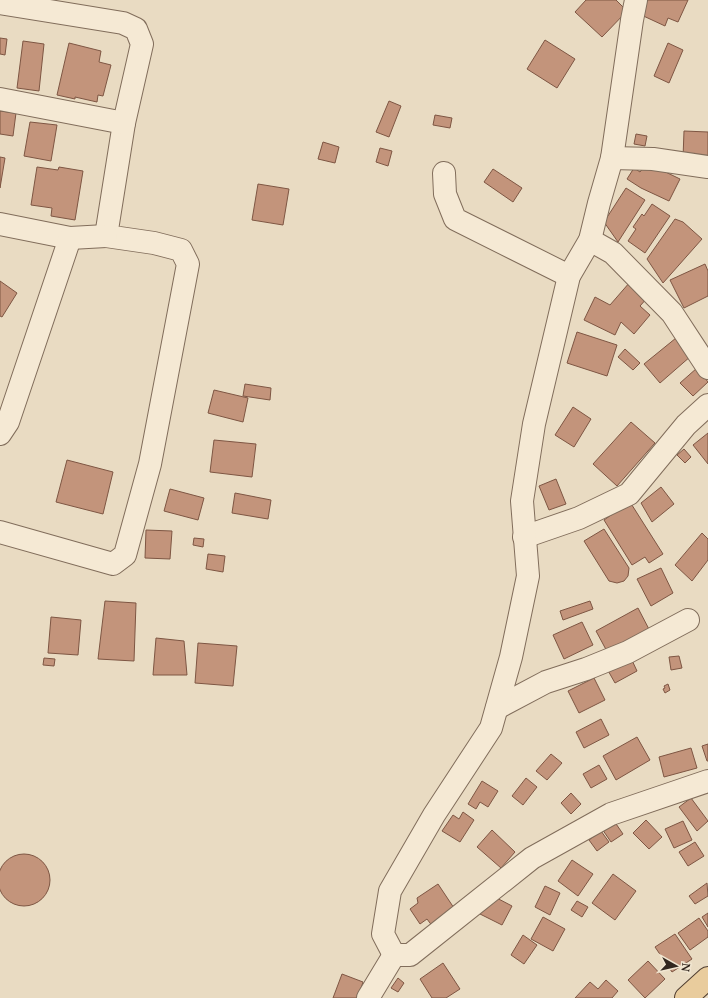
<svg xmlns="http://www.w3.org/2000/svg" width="708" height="998" font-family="'Noto Serif',serif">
<rect width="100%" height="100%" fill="#e9dbc2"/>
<!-- building -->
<g fill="#c3947b" stroke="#7e5643">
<path d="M586,0H616L627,11L602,37L575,12Z"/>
<path d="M642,0H688L678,22L668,18L665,26L637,13Z"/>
<path d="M0,38L7,39L5,55L0,54Z"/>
<path d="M545,40L575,59L557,88L527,69Z"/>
<path d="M23,41L44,44L39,91L17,88Z"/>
<path d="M69,43L101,51L99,62L111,65L103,96L98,95L97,102L75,97V99L57,95Z"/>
<path d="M668,43L683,50L669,83L654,76Z"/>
<path d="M389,101L401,106L389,137L376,132Z"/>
<path d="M0,111L16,113L13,136L0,134Z"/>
<path d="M435,115L452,118L450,128L433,125Z"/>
<path d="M30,122L57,125L51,161L24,156Z"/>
<path d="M684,131L708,132V162L683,158Z"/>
<path d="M636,134L647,136L645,146L634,144Z"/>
<path d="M323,142L339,147L335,163L318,159Z"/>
<path d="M380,148L392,151L388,166L376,162Z"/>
<path d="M0,157L5,158L0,188Z"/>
<path d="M647,163L680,179L669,201L641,188L627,179L634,168L640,172Z"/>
<path d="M37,167L58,170L59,167L83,171L75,220L51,216L52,208L31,205Z"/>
<path d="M493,169L522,188L513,202L484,182Z"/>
<path d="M258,184L289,189L283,225L252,220Z"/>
<path d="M626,188L645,200L618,242L604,222Z"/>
<path d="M652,204L670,216L645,253L628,241L636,229L633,227L642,214L644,216Z"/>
<path d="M675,219L683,222L702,239L663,283L647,259Z"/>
<path d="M705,264L708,271V296L684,308L670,280Z"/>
<path d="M0,281L17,293L2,317L0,316Z"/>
<path d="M630,282L648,297L640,306L650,315L634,334L621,322L615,335L584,320L595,297L610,305Z"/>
<path d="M577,332L617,345L607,376L567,363Z"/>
<path d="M676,338L691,356L660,383L644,364Z"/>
<path d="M625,349L640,363L633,370L618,357Z"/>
<path d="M697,368L708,382L693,396L680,383Z"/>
<path d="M245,384L271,388L270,400L243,396Z"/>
<path d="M214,390L248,398L243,422L208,413Z"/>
<path d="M573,407L591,419L574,447L555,435Z"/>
<path d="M631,422L655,443L617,486L593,464Z"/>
<path d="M708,433V464L693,445Z"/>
<path d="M214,440L256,444L252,477L210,472Z"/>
<path d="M684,449L691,457L685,463L677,455Z"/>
<path d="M67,460L113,472L103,514L56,502Z"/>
<path d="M556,479L566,504L549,510L539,486Z"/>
<path d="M661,487L674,504L652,522L641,503Z"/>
<path d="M170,489L204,498L198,520L164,511Z"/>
<path d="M235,493L271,500L268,519L232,513Z"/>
<path d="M630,502L663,554L649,563L645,557L632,565L604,520Z"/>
<path d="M604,529L629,568L628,576L624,581L617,583L609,581L584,541Z"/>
<path d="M146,530L172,531L170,559L145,558Z"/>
<path d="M702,533L708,539V560L692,581L675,565Z"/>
<path d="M194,538L204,539L203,547L193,545Z"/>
<path d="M208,554L225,556L223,572L206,569Z"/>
<path d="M661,568L673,593L651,606L637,579Z"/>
<path d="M105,601L136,603L134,661L98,659Z"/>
<path d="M590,601L593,609L563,620L560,611Z"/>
<path d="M638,608L652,635L610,657L596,631Z"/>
<path d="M51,617L81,620L78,655L48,653Z"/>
<path d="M582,622L593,645L564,659L553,635Z"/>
<path d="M156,638L184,641L187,675H153Z"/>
<path d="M198,643L237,646L233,686L195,683Z"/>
<path d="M630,656L637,671L615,683L606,667Z"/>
<path d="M679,656L682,668L671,670L669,657Z"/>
<path d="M44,658L55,659L54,666L43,665Z"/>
<path d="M594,678L605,700L579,713L568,691Z"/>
<path d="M668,684L670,690L665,693L663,689L665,688L664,686Z"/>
<path d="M601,719L609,735L584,748L576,732Z"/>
<path d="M637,737L650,760L616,780L603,756Z"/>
<path d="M708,744V761H707L702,746Z"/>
<path d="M691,748L697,768L664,777L659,757Z"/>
<path d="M551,754L562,763L547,780L536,771Z"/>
<path d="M599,765L607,779L591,788L583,774Z"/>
<path d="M526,778L537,787L523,805L512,796Z"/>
<path d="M482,781L498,791L488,807L480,802L476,809L468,804Z"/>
<path d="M571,793L581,804L571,814L561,803Z"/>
<path d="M691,798L708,821L697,831L679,807Z"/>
<path d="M463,812L474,820L460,842L442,831L453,815L459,819Z"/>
<path d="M612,818L623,834L611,842L600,826Z"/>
<path d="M646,820L662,837L649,849L633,833Z"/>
<path d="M683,821L692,840L674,848L665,829Z"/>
<path d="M492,830L515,852L501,868L477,847Z"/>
<path d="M601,831L609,842L597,851L589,840Z"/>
<path d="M695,842L704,856L688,866L679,852Z"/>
<circle cx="24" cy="880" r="26"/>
<path d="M572,860L593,874L578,896L558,881Z"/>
<path d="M613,874L636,891L615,920L592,903Z"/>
<path d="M707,883L708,896L695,904L689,896Z"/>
<path d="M438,884L456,911L433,927L427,919L420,924L410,909L418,903L417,898Z"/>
<path d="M545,886L560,893L550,915L535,907Z"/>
<path d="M491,895L512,906L502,925L480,914Z"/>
<path d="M577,901L588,907L582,917L571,910Z"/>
<path d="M708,913V927L702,917Z"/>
<path d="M543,917L565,929L553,951L531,939Z"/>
<path d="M699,918L708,931V937L690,950L678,933Z"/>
<path d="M675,934L692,959L672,972L655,947Z"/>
<path d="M523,935L537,945L524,964L511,955Z"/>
<path d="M648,961L665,979L645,998L628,980Z"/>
<path d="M443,963L460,989L446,998H432L420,979Z"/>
<path d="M342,974L363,982L358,998H333Z"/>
<path d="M398,978L404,983L398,992L391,988Z"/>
<path d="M606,980L618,991L612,998H575L590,982L598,989Z"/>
</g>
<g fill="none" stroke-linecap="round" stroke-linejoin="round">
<defs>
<g id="minor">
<path d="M0,3L123,23L136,29L142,44L124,123L106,236L154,243L181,250L188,264L150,464L125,555L113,564L0,532"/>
<path d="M0,99L124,123"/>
<path d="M612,158L653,159L708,167"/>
<path d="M444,173L445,194L455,219L569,276"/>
<path d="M0,224L70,238L106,236"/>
<path d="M590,240L613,253L672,313L708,368"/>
<path d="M0,434L8,422L70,238"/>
<path d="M524,537L579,518L629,494L686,425L708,405"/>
<path d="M497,708L546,682L586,669L628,652L688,620"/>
<path d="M394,955L383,934L390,891L434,815L491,728L511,657L528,576L522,501L534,424L569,276L590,240L599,203L612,158L632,20L636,0"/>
<path d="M368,998L394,955H410L532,858L611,814L708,781"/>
</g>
<path id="major" d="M686,998L708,978"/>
</defs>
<!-- minor casing -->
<use href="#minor" stroke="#816d5b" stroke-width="24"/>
<!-- major casing -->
<use href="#major" stroke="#4f3c2f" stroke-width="24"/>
<!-- minor -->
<use href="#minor" stroke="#f5e9d4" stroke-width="22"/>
<!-- major -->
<use href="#major" stroke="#e9cc9d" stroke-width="22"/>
</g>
<!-- north arrow -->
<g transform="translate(676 966) rotate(98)" stroke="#f1e6d1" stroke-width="3" paint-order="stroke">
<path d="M0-3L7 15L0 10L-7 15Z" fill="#32261e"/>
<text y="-6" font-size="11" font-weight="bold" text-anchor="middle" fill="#32261e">N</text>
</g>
</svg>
